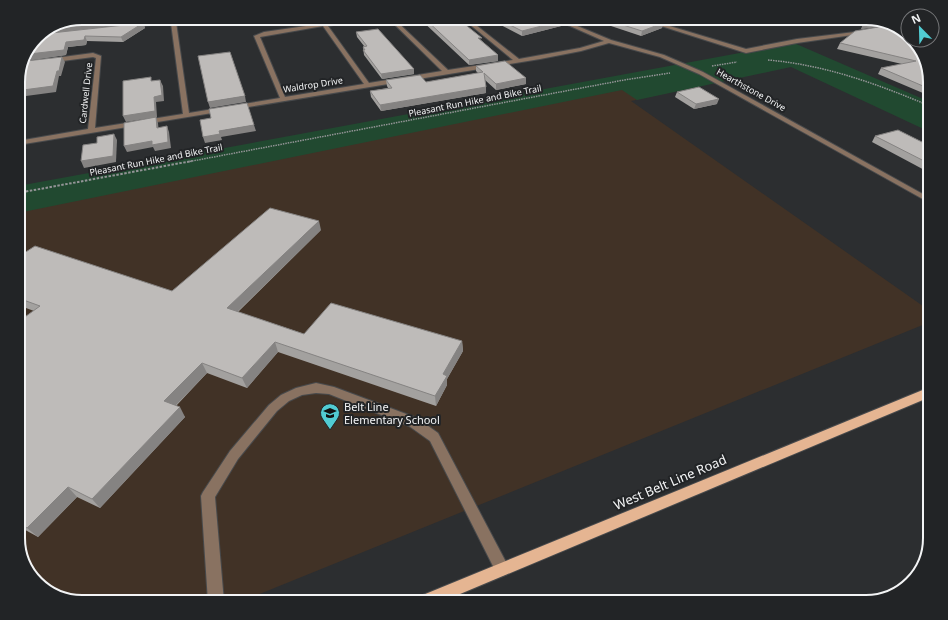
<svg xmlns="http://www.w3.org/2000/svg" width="948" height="620" font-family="'Noto Sans',sans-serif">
<rect width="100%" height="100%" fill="#2c2e30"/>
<!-- education -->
<path fill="#413226" d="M680,73L700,86L631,101L930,311V322L240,602H82L47,591L26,570L18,542V199Z"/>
<!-- green -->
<path fill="#214930" d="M794,43L930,102V132L791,67L637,100L622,90L18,213V186Z"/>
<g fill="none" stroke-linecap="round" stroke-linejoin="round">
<defs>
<g id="minor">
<path d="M187,18H202L176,22L189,113L280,98L254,36L264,32L362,18H374L328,26L369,83L442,71L388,18H393L448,70L513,60L462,18H467L519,59L580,48L604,41L552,18H558L611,40L664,55L703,72L930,198V203L699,74L660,57L609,43L581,51L540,59L18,145V141L88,129L96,58L93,57L24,66L25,62L93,53L101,56L95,128L183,114L171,23L132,27L130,26ZM323,26L364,84L285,97L260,37Z"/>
<path d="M636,18H643L746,49L797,39L863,31L866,33L797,43L746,53Z"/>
<path d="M729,18H762L740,21Z"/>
<path d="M316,383L334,387L417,418L438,433L507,564L509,569L507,574L502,576L497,574L430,441L409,426L329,394L316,393L302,395L289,401L277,411L238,459L215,497L224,602H208L201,496L203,492L230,451L269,405L281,395L296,388Z"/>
</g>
<path id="major" d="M930,387V397L441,602H415L418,597Z"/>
</defs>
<!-- minor casing -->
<use href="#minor" stroke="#484a4c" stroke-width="2"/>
<!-- major casing -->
<use href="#major" stroke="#484a4c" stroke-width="2"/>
<!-- path-far1 -->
<g stroke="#939496" stroke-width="1.5" stroke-dasharray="1.5 1" stroke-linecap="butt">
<path d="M768,60C826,65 877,84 930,106"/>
<path d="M712,66L737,62"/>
<path d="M187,162L624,80L670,73"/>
</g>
<!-- path -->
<path stroke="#939496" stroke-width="2" stroke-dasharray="2.5 1.5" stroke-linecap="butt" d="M18,193L192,161"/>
<!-- minor -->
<use href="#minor" fill="#897261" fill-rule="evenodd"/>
<!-- major -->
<use href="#major" fill="#e5b592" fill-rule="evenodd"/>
</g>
<!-- wall -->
<g fill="#a3a19f">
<path d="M82,18H160L156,20L86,29L143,23L145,28L123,42L87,41L86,45L68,47L66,55L31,60Z"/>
<path d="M419,18H457L482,41L498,55V61L469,65Z"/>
<path d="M493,18H560L565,20V25L522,36L493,21Z"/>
<path d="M562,18H647L663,23L662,28L641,36L590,19L574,23Z"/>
<path d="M648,18H688L670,25Z"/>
<path d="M852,18H866L889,25L861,29L866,22Z"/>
<path d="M356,32L414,69V74L382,79L364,55L363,47L364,46L357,37Z"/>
<path d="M840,43L921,57L930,78V96L878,74L881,68L902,64L837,49Z"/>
<path d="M476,66L526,78V84L496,90L485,80L486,87V93L381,111L371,97L370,91L388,88L387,86L386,80L426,82L478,73L476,71Z"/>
<path d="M677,92L717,104L694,109L675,97Z"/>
<path d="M875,136L930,146V173L872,142Z"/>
<path d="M321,230L238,312L304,334L462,341L463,351L447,379V385L436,406L278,352L247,388L207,373L176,406L185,417L100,508L77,497L38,537L18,526V322L34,311L18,305V257L172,291Z"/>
</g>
<!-- shaded-wall -->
<g fill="#858382">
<path d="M135,18H160L156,20L41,35L59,27Z"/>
<path d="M293,18H305L293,20Z"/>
<path d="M575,18H590V19L574,23Z"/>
<path d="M676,18H688L670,25L671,20Z"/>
<path d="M565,20V25L522,36V31Z"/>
<path d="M879,22L889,25L861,29L863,24Z"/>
<path d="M143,23L145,28L123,42L121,37Z"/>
<path d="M663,23L662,28L641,36L642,31Z"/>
<path d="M85,36L87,41L86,45L68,47L66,55L31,60L29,55V54Z"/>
<path d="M920,52H922L923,56L918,58Z"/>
<path d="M498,55V61L469,65V60Z"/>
<path d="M62,57L65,62L61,76H59L56,92L26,96L24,91H21L18,87V85L25,84L57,71Z"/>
<path d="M414,69V74L382,79L381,74Z"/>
<path d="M526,78V84L496,90V84Z"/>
<path d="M160,80L163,86L164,101L156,102L157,117L126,122L123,116L154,97Z"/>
<path d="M486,87V93L381,111L380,105Z"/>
<path d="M245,96L246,102L210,108L208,102Z"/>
<path d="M719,99L717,104L694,109L696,104Z"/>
<path d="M156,117L158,123L159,134L157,128Z"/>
<path d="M254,125L256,131L221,137L222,140L205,143L203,137L219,131Z"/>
<path d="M167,126L169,132L171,148L155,151L153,147L127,152L124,146Z"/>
<path d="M114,134L117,140L116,162L84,168L81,161Z"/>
<path d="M319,221L321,230L231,318L227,308Z"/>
<path d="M462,341L463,351L447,379V385L436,406L435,396L443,374Z"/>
<path d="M275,342L278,352L247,388L242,378Z"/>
<path d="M202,363L207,373L170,411L164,401Z"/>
<path d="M180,407L185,417L100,508L92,499Z"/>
<path d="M68,487L77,497L38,537L27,528Z"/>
</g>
<!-- building -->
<g fill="#bebbb9" stroke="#858382">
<path d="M82,18H135L59,27Z"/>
<path d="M424,18H457L482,38H478L498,55L469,60Z"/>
<path d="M496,18H560L565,20L522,31Z"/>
<path d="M601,18H647L663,23L642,31Z"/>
<path d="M666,18H676L671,20Z"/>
<path d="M870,19L879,22L863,24Z"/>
<path d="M143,23L121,37L85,36L84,40L66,42L64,50L29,54L37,37L42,34Z"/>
<path d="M890,25L901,29L908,36V40H912L922,50V52H920V54L923,60H925L930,78V89L881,68L916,61L840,43L855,31Z"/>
<path d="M378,29L414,69L381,74L363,50H365L363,47L367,46L356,32Z"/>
<path d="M230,52L245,96L208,102L198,56Z"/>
<path d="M62,57L59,71H57L53,86L23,90L25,84L18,85V83L26,61Z"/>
<path d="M505,61L526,78L496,84L484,73L486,87L380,105L370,91L392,88L386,80L420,75L426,82L483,72L476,66Z"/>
<path d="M151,77V81L160,80L162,95L154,97L155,111L123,116V81Z"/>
<path d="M699,87L719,99L696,104L677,92Z"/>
<path d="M247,103L254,125L219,131L220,134L203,137L200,120L211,118L209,109Z"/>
<path d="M156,117L157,128L167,126L168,142L152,145V141L124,146V123Z"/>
<path d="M898,130L930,146V164L875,136Z"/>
<path d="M114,134L113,156L81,161L83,145L97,143V137Z"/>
<path d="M270,208L319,221L227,308L304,334L331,303L462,341L443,374L447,376L435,396L275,342L242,378L202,363L164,401L180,407L92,499L68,487L27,528L18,523V322L40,306L18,298V257L35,246L172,291Z"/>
</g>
<!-- icons -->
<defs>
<symbol id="school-pin" viewBox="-11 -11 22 30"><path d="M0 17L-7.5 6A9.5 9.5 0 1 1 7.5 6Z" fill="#51ccd3" stroke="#222426"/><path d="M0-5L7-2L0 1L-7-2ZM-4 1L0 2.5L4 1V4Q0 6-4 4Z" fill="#111"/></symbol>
</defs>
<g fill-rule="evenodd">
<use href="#school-pin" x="319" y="402" width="22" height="30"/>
</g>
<g text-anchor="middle" stroke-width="4" stroke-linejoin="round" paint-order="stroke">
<!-- far-street labels -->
<g font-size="9" fill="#f3f4f5" stroke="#222426">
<text transform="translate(313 85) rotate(-9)" y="3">Waldrop Drive</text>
<text transform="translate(751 90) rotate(29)" y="3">Hearthstone Drive</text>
<text transform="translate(86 93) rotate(-84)" y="3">Cardwell Drive</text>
<text transform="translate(475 101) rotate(-11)" y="3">Pleasant Run Hike and Bike Trail</text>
<text transform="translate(156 160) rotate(-11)" y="3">Pleasant Run Hike and Bike Trail</text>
</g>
<!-- poi labels -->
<g font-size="11" fill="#f3f4f5" stroke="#222426" text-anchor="start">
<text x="344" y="411">Belt Line<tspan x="344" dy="13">Elementary School</tspan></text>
</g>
<!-- near-street labels -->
<g font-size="13" fill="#f3f4f5" stroke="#222426">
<text transform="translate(670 482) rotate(-23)" y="5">West Belt Line Road</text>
</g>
</g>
<!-- crop -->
<path d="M0 0H948V620H0ZM82 25H866A57 57 0 0 1 923 82V538A57 57 0 0 1 866 595H82A57 57 0 0 1 25 538V82A57 57 0 0 1 82 25Z" fill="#222426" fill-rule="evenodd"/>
<path fill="none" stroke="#f3f4f5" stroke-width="2" d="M82 25H866A57 57 0 0 1 923 82V538A57 57 0 0 1 866 595H82A57 57 0 0 1 25 538V82A57 57 0 0 1 82 25Z"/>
<!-- north arrow -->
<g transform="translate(920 28) rotate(337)"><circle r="19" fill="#222426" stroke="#767779"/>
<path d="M0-3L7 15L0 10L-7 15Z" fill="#51ccd3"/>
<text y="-6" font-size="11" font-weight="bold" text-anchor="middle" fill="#f3f4f5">N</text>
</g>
</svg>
